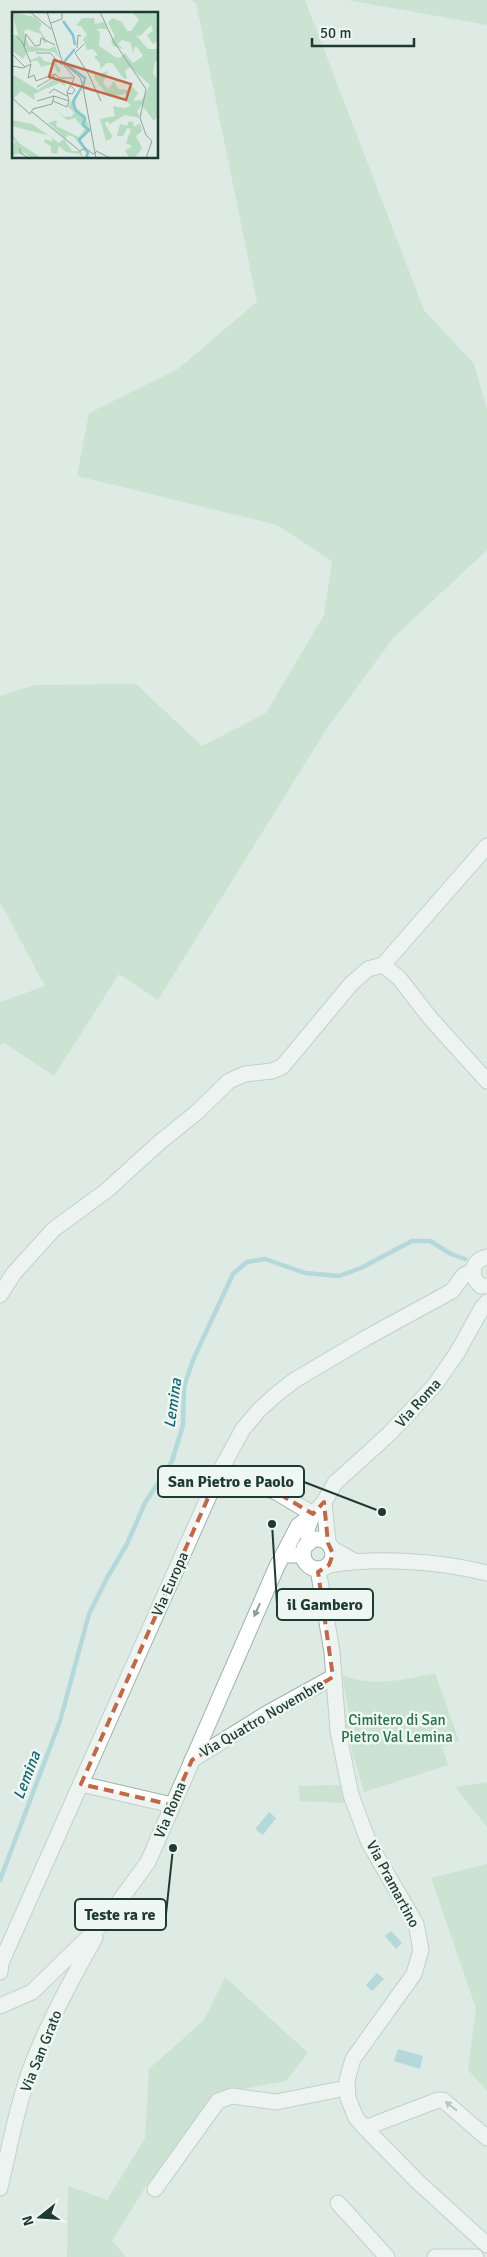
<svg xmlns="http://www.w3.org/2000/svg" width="487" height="2257" font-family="Signika,sans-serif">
<rect width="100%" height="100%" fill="#deeae4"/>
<!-- green -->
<g fill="#b5dcc0">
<path d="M189,0H305L424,310L474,364L487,409V550L394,637L327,728L158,1000L119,974L54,1076L3,1042L0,1045V1002L45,986L0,902V696L35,685L136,684L202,746L266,713L324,615L332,561L277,525L77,476L89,413L178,369L257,302L196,3Z"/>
<path d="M347,0H487V25Z"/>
<path d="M435,1673L459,1741L442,1747L448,1765L364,1792L342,1716L349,1714L342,1675C371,1687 406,1680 435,1673Z"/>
<path d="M487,1782V1827L455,1787Z"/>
<path d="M340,1785L344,1803L300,1801L298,1786Z"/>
<path d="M487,1864V2091L468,2070L476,2008L431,1878Z"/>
<path d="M225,1977L308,2053L286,2081L214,2094L144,2189L112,2241L126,2257H67L68,2186L107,2200L145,2138L149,2069L204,2020Z"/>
</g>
<!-- water -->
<g fill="#83c5d1">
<path d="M269,1812L276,1818L263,1835L255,1829Z"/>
<path d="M391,1931L402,1943L396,1949L385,1936Z"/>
<path d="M377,1973L384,1979L372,1991L366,1985Z"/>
<path d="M398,2049L423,2056L420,2069L394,2061Z"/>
</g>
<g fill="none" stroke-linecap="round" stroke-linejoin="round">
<!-- stream -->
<path stroke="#83c5d1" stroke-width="4.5" d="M0,1880L60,1721L89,1614L107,1578L127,1544L145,1503L172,1461L183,1425L184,1387L193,1360L233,1274L247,1262L265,1259L305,1273L339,1276L361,1268L412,1241H430L451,1254L465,1259"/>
<defs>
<g id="minor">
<path d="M383,965L399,978L431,1019L487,1081"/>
<path d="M0,1295L14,1273L54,1229L106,1191L160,1142L196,1113L229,1081L245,1074L272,1071L282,1067L351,984L368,969L383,965L487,846"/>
<path d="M220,1471L276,1492L313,1514"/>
<path d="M331,1548L354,1561"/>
<path d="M329,1565C377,1557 439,1561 487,1573"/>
<path d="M192,1760L266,1714L333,1677"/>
<path d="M81,1784L172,1805"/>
<path d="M0,2006L32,1992L104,1922L148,1862L277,1566L283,1555H303"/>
<path d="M365,2128L438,2100H443L487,2138"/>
<path d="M0,2188C9,2150 16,2110 29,2073C45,2028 71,1980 95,1938"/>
<path d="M155,2189L218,2101L232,2096L276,2102L346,2088"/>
<path d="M338,2203L387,2257"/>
<path d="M435,2257H476"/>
</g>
<g id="tertiary">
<path d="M487,1257C471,1260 469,1276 481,1286H487"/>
<path d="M324,1502L328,1543"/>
<circle cx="318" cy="1554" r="15"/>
<path d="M309,1543L307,1529L313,1514L324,1502L335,1483L389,1434L434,1386L457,1353L482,1308L487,1302"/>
<path d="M283,1555L298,1526L312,1515"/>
<path d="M318,1569L332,1652L338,1731L351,1795L369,1843L416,1924L421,1950L414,1974L353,2059L347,2080L348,2098L356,2118L365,2128L418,2182L487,2245"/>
<path d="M0,1972L1,1963L220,1471L243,1429L259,1410L278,1393L295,1380L366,1338L452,1291L464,1275L473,1271"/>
</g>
</defs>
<!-- minor casing -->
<use href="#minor" stroke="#a1b2ab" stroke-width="17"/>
<!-- tertiary casing -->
<use href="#tertiary" stroke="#a1b2ab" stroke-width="17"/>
<!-- minor -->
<use href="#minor" stroke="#fff" stroke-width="15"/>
<!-- tertiary -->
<use href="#tertiary" stroke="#fff" stroke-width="15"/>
</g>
<!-- one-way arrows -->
<defs><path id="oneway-solid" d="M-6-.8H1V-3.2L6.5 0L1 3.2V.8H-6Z" transform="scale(1.25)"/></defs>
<g fill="#8f9c99">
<use href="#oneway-solid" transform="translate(257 1610) rotate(114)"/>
<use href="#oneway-solid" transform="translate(451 2106) rotate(-142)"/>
</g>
<!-- marked area -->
<path d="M0 0H487V2257H0ZM220,1471L276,1492L313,1514L324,1502L328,1543L333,1554L329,1565L318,1572L333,1677L192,1760L172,1805L81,1784Z" fill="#deeae4" fill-opacity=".55" fill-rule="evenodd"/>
<path fill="none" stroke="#c06949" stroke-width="4" stroke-dasharray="10 6" stroke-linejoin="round" d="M220,1471L276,1492L313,1514L324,1502L328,1543L333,1554L329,1565L318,1572L333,1677L192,1760L172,1805L81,1784Z"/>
<g text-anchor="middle" stroke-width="5" stroke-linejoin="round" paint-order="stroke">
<!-- street labels -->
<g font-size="15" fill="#1f3a33" stroke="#eef7f2">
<text transform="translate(418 1403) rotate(-48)" y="5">Via Roma</text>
<text transform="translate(170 1584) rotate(-66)" y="5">Via Europa</text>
<text transform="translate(262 1718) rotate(-30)" y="5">Via Quattro Novembre</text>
<text transform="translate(170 1810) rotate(-67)" y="5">Via Roma</text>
<text transform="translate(393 1884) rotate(62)" y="5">Via Pramartino</text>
<text transform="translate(41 2051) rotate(-68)" y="5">Via San Grato</text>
</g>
<!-- park labels -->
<g font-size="15" fill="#287145" stroke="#eef7f2">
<text x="397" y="1725">Cimitero di San<tspan x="397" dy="17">Pietro Val Lemina</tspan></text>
</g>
<!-- water labels -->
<g font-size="16" font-style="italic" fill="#186676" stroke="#eef7f2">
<text transform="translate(172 1403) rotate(-82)" y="6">Lemina</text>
<text transform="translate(26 1775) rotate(-69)" y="6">Lemina</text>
</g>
</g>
<!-- overview -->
<g transform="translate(12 12)">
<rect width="146" height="146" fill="#deeae4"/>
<path d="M0,0L23,5L30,12L27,17L36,30L32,31L29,22L15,17L12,20L17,34L37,37L43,34L48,46L42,40L32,39L15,40L11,47L0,39V23H6ZM120,0L147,2L146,29L141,32L135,23L141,19L139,13L128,24L124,23L136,37H146V50H143L141,61L146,68V104L142,109L130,93L125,99L128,106L113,103L98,112L95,109L93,112L101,125L94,129L88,107L103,104L101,94L113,96L119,93L113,88L116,82L96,84L83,67L81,57L85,63L96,59L91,71L96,77L102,69L106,77L117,78L120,74L126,81L121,89L130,88L138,73L118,55L113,59L115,66L112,67L100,51H95L88,57V51L82,45L86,43L81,37L75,38L71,27L75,23L69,14H64L70,6H82L83,12L92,10L95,17H84L88,20L87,34L103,45L108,46L113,41L121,51L131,44L126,36L123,34L121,41L119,31L110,28L106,32L111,37L101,34L99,30L103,24L96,11L100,6L110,10L115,19H119L127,8ZM28,44L32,49L44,51L49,59L46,61L41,52L29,55L26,49H17ZM0,62L26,78L43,66L53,69V74L48,71L33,77L22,82L23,88L9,79L0,88ZM65,80L63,95L73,103L78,119L73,121L68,130L78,146H74L75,142L62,125L55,123L54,127L36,111L45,108L44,114L67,125L73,117L64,108L65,106L55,108L41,96L53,105L60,104L62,100L56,95ZM0,108L20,112L47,131L52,127L60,139H69L71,146L67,142L54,140L47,134L45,142L39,141V134L32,130L33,127L41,130L38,124L0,114ZM117,109L121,110L122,115L128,111L130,119L124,124L130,136L123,146H118L113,139L120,134L114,131L119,117L115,116L111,124H105L108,112L115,114ZM0,122L7,131L28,145L39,146H18L13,141L0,143V132L3,131Z" fill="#b5dcc0"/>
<path fill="none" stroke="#83c5d1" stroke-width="2.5" d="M51,9L61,23L63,33M52,50L63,37M55,53L73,66L71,74M69,76L61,90L64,99L73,106L71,113L77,118L67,128L76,141L74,146"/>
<path fill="none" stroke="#92a49d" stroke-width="1" d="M18,0L39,17M35,0L51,52L63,66M88,0L102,30L134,77L128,106L134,123L140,129L134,146M39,11L50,7V0M5,25L10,30L19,51M72,32L63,41L76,61L89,89M12,35L14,22L23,34L28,33L29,26L43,33M65,36L66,23L69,24M24,41H38L50,53M0,42L13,55M51,51L68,65L71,75M0,54L11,56L19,52L16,66L22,63L24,69L43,62L48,66H62M25,75L42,65V62M71,75L84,146M37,81L42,77L55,84M55,81L60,82L63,78L59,74M0,86L18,102L21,97L40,92L42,84L57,89M25,89L42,84M41,89L55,95L57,89M57,89L55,80L62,67M20,100L68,139L73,136L81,142L84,140M8,136V141L17,146M84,139L98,146"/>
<path fill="#c06949" fill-opacity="0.15" stroke="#c06949" stroke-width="2.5" d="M42,48L119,72L114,88L37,65Z"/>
<rect width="146" height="146" fill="none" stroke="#1f3a33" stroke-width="2.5"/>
</g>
<!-- callouts -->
<path fill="none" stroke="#1f3a33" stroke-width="2" d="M382 1512L304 1482M272 1524L277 1604M173 1848L166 1914"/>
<g fill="#1f3a33" stroke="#eef7f2" stroke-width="2">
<circle cx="382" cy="1512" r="5"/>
<circle cx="272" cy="1524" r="5"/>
<circle cx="173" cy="1848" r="5"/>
</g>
<g fill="#eef7f2" stroke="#1f3a33" stroke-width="2">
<rect x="158" y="1466" width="146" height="31" rx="5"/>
<rect x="277" y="1589" width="96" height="31" rx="5"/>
<rect x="75" y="1899" width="91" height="31" rx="5"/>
</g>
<g font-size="16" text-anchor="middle" font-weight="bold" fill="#1f3a33">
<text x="231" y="1487">San Pietro e Paolo</text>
<text x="325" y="1610">il Gambero</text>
<text x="120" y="1920">Teste ra re</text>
</g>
<!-- north arrow -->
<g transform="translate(40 2217) rotate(253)" stroke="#eef7f2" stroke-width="4" paint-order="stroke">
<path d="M0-4L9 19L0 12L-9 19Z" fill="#1f3a33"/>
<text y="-8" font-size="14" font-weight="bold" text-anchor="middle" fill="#1f3a33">N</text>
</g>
<!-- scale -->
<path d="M312 38v8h102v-8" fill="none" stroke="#1f3a33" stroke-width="2.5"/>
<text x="320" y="38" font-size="15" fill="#1f3a33" stroke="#eef7f2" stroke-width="4" paint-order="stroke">50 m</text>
</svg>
